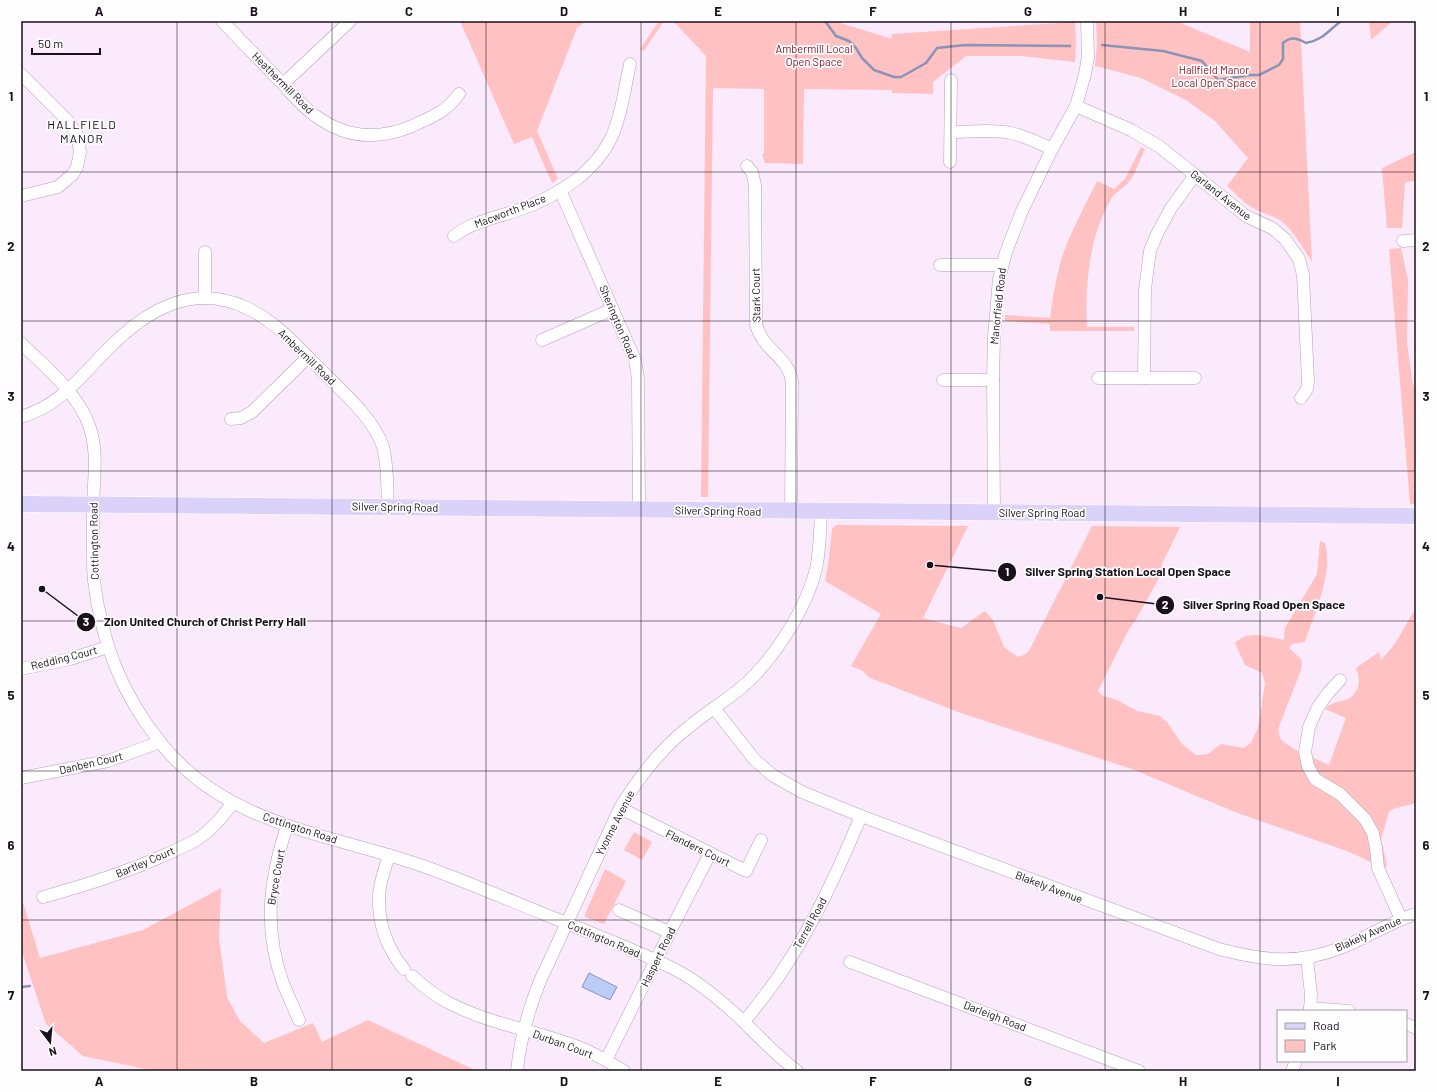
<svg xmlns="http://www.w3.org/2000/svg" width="1437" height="1092" font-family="Barlow,sans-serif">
<rect width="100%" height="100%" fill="#faeafc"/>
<!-- green -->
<g fill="#ffc1c2">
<path d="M460,21H586L577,28L537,131L558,179L552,183L532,137L514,144Z"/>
<path d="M659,21H664L644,51L640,49Z"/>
<path d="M673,21H834L892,39V34L1075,22L1076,40L1075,62L1021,56H966L933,82V94L892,93V90L804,89L803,164L765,163L762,154L764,153V89L713,88L708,497H701L706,56Z"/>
<path d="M1096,21H1176L1250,52V21H1300L1312,262C1304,250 1296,235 1285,224C1276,216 1266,215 1255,209C1245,204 1236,194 1227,186L1248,158L1215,121L1186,100L1141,78L1095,66L1097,43Z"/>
<path d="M1369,21H1393L1371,40Z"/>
<path d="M1141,147L1145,149C1140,159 1136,173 1129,182C1124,188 1115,192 1111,199C1089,237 1085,283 1087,327H1134V331H1050V324L1005,321V315L1050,318C1053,297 1056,277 1062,257C1071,231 1085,206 1097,181L1114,189L1125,179Z"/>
<path d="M1416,152V181L1405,182L1402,228H1387L1382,168Z"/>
<path d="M1401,248L1408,280L1407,343L1412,379L1416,395V504H1410L1389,249Z"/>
<path d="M836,525L968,526L923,618L961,628L985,611L993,620L1004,647L1018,657L1024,655L1029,651L1092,526L1180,527L1162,564V573L1135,621L1129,629L1098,691L1103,696L1117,700L1137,711L1160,716L1167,722L1182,744L1196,755L1208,754L1221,744L1244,748L1251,743L1258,728L1265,684L1262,673L1245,665L1235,643C1249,629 1266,637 1284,640L1285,628L1317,574L1320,541L1325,543C1334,573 1314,613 1305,642L1292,644L1289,648L1302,660L1301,670L1278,729L1281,740L1294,749L1329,765L1346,718L1325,709C1332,701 1339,703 1348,699C1360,693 1361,679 1356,668L1379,652L1381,660L1394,645L1414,611H1416V803L1393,809L1389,812L1381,839L1387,866L1384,868L1347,851L1240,814L1132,769L958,712L868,677L863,671L851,666L881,614L825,581L829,558L832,529Z"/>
<path d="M634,832L652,842L642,860L624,850Z"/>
<path d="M605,869L626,881L604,924L585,917V914Z"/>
<path d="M221,888L219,938L227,997L240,1021L264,1043L313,1023L322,1042L368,1020L477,1071H155L83,1056L46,1024L21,949V896L40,958L143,930Z"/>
</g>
<!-- water -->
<path fill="#b9cdf8" stroke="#8994b6" d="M589,973L617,987L610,1000L582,987Z"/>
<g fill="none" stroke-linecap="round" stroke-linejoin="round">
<!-- stream -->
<g stroke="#8994b6" stroke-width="2.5">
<path d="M825,21L836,36L849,41L856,48L862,58L874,70L894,77H901L926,63L937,48L965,45L1070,46"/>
<path d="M1102,45L1163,51L1202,61L1218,80L1250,75H1259L1279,65L1283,59V43C1291,36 1297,38 1306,43C1323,40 1328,31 1341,21"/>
<path d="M21,987L30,986"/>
</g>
<defs>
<g id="minor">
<path d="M222,21C241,41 260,60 279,80C290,91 300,105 313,114C344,138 377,141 412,126C433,116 445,113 459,94"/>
<path d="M21,74L68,121L77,135L80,152L77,167L73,174L58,187L21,196"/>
<path d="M283,84L350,21"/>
<path d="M1076,106L1131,130L1160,147L1246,216L1272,228L1285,239L1299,259L1303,275L1308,381L1307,389L1301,398"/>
<path d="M951,132C970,132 991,129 1011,133C1025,136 1039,143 1052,149"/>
<path d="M950,162L951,80"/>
<path d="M747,166L752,172L755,185L756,324C762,350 788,356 792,381L791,511"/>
<path d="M560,190L635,360L638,378L639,510"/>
<path d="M454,236C473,221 499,217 521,209C558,196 596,172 613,134C622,112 625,87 630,64"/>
<path d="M1403,241L1416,240"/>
<path d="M205,252V298"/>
<path d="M940,265H1002"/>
<path d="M542,340L613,309"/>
<path d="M21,343C44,366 72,388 86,418C99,444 94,476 93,505C93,520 93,536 93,552C93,561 93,571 94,581C102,643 121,693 160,742C225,825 327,833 420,865C463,880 504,898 546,915C589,932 634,949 676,970C701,983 725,1004 745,1023C762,1040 778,1057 797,1071"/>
<path d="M1098,378H1195"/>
<path d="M1144,378L1145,289L1150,251L1157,234L1171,208L1195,175"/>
<path d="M943,380H993"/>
<path d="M21,417C61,405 80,377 108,349C146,310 193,282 247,308C273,320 293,342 312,361C334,384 374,417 383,447C388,466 387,488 388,507"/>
<path d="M231,419L241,418L252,412L308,357"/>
<path d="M994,513L993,380L994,337L999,279L1006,252L1022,211L1052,149L1076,106L1085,74L1088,57L1087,21"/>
<path d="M21,669L70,659L108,647"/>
<path d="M1340,680L1328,693L1318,707L1309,727L1305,752L1308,766L1315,779L1340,794L1365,819L1373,833L1376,848L1378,868L1401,919"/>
<path d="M714,708L754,759L772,775L802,792L861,816L1219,949C1265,961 1298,965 1343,947C1368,937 1390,922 1416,914"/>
<path d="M21,778L108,761L160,742"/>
<path d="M620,808L746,871L761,840"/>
<path d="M287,826C269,881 263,930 284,986C289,997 294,1009 299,1020"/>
<path d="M389,855C385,869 379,883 379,897C378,923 387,949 404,969"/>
<path d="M43,897C83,886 122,874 160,857C172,852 184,847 196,840C211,831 222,817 233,803"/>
<path d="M619,910L669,932"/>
<path d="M1307,958L1311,994L1310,1011"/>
<path d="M850,962L1139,1071"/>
<path d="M412,976C423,986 435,996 449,1003C490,1024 537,1031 581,1048C596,1054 610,1063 624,1071"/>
<path d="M1310,1008L1349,1011"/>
<path d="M744,1022C756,1007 768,992 779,976C813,926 838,871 861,816"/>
<path d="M1406,1024L1416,1028"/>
<path d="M606,1060C641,991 674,922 710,854"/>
<path d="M517,1071C520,1039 528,1011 540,981L620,808C639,777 661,748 690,726C707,712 725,701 741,688C773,661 806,609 816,569C820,550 820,530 821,512"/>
<path d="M1292,1071L1296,1061"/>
</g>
<path id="major" d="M21,504L1416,516"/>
</defs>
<!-- minor casing -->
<use href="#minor" stroke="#b79ebb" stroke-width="13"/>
<!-- major casing -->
<use href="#major" stroke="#fff" stroke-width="17"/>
<!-- minor -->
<use href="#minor" stroke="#fff" stroke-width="12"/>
<!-- major -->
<use href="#major" stroke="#dad2f8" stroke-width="16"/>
</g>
<!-- grid -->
<path fill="none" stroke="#19101b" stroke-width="1" stroke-opacity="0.55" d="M177,21V1071M332,21V1071M486,21V1071M641,21V1071M796,21V1071M951,21V1071M1105,21V1071M1260,21V1071M21,172H1416M21,321H1416M21,471H1416M21,621H1416M21,771H1416M21,920H1416"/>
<g text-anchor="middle" stroke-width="3.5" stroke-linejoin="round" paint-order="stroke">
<!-- park labels -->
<g font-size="11" fill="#861e2e" stroke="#fdfdfd">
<text x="814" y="53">Ambermill Local<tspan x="814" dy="13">Open Space</tspan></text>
<text x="1214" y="74">Hallfield Manor<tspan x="1214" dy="13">Local Open Space</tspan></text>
</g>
<!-- street labels -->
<g font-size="11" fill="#19101b" stroke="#fdfdfd">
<text transform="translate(283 83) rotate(45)" y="4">Heathermill Road</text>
<text transform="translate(1221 195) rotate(38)" y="4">Garland Avenue</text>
<text transform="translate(510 211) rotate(-21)" y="4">Macworth Place</text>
<text transform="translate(756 295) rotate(-91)" y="4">Stark Court</text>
<text transform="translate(998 306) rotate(-84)" y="4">Manorfield Road</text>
<text transform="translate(618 322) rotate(67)" y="4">Sherington Road</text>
<text transform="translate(307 357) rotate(44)" y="4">Ambermill Road</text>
<text transform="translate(395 507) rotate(1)" y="4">Silver Spring Road</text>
<text transform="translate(718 511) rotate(1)" y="4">Silver Spring Road</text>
<text x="1042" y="517">Silver Spring Road</text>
<text transform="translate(94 541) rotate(-91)" y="4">Cottington Road</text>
<text transform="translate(64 658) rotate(-14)" y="4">Redding Court</text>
<text transform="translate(91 763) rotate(-13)" y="4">Danben Court</text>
<text transform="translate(615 823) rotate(-63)" y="4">Yvonne Avenue</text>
<text transform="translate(300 828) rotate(18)" y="4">Cottington Road</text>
<text transform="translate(698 848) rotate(26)" y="4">Flanders Court</text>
<text transform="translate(145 862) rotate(-23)" y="4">Bartley Court</text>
<text transform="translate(276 877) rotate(-80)" y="4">Bryce Court</text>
<text transform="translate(1049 887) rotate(21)" y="4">Blakely Avenue</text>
<text transform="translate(810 923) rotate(-61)" y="4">Terrell Road</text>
<text transform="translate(1368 934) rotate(-24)" y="4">Blakely Avenue</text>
<text transform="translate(604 939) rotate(23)" y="4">Cottington Road</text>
<text transform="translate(658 957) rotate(-64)" y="4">Haspert Road</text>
<text transform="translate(995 1016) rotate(21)" y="4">Darleigh Road</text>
<text transform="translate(563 1044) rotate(20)" y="4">Durban Court</text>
</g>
<!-- neighbourhood labels -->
<g font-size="12" letter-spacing="1" fill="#19101b" stroke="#fdfdfd">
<text x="82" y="129">HALLFIELD<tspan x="82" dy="14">MANOR</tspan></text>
</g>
</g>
<!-- callouts -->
<path fill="none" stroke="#19101b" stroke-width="1.5" d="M930 565L1007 572M1100 597L1165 605M42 589L86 622"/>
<g fill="#19101b" stroke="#fdfdfd" stroke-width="1.5">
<circle cx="930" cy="565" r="4"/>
<circle cx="1100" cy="597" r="4"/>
<circle cx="42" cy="589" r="4"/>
<circle cx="1007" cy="572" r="10"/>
<circle cx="1165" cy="605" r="10"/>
<circle cx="86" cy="622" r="10"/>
</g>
<g font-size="12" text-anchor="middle" font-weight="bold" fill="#fff">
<text x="1007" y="576">1</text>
<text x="1165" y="609">2</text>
<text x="86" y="626">3</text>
</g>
<g font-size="12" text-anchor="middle" font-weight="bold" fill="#19101b" stroke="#fdfdfd" stroke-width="3.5" stroke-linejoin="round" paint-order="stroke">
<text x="1128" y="576">Silver Spring Station Local Open Space</text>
<text x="1264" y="609">Silver Spring Road Open Space</text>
<text x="205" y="626">Zion United Church of Christ Perry Hall</text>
</g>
<!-- border -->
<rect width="1437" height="1092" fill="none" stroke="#fdfdfd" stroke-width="44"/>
<!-- legend -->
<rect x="1277" y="1010" width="130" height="52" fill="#fdfdfd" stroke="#a29ea3"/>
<rect x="1285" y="1023" width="20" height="6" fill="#dad2f8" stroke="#a29ea3"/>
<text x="1313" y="1030" font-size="12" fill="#19101b">Road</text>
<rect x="1285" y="1040" width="20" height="12" fill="#ffc1c2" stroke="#a29ea3"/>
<text x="1313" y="1050" font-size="12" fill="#19101b">Park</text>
<!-- north arrow -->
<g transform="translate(50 1042) rotate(164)" stroke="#fdfdfd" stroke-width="3" paint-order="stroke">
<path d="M0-3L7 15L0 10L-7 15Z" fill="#19101b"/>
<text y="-6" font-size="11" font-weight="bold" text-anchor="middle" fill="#19101b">N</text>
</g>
<!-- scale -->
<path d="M32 48v6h68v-6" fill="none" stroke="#19101b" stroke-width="2"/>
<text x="38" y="48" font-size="12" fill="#19101b" stroke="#fdfdfd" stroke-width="3" paint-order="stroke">50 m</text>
<rect x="22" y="22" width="1393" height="1048" fill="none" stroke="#19101b" stroke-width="1.5"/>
<g font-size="13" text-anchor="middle" font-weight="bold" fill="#19101b">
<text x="99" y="16">A</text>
<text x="254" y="16">B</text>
<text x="409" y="16">C</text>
<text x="564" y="16">D</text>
<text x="718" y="16">E</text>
<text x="873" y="16">F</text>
<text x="1028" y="16">G</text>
<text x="1183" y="16">H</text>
<text x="1338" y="16">I</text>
<text x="11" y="101">1</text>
<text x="1426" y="101">1</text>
<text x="11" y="251">2</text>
<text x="1426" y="251">2</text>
<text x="11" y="401">3</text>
<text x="1426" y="401">3</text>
<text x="11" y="551">4</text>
<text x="1426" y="551">4</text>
<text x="11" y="700">5</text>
<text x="1426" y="700">5</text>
<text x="11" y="850">6</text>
<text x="1426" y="850">6</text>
<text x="11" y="1000">7</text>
<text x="1426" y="1000">7</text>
<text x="99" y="1086">A</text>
<text x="254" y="1086">B</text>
<text x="409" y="1086">C</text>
<text x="564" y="1086">D</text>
<text x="718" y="1086">E</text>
<text x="873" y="1086">F</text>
<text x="1028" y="1086">G</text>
<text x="1183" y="1086">H</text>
<text x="1338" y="1086">I</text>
</g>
</svg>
